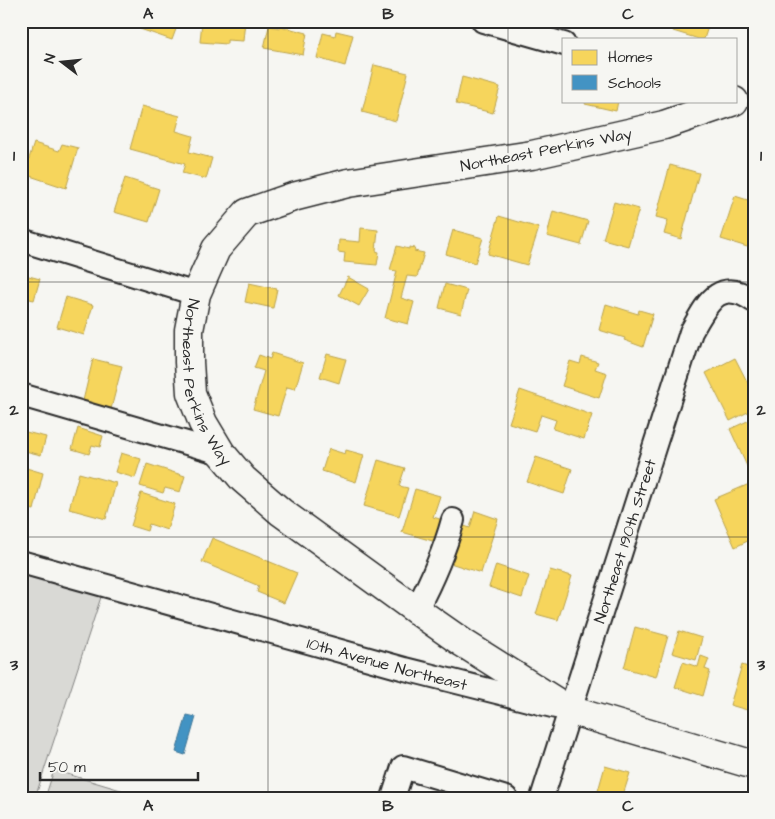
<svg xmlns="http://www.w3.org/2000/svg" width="775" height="819" font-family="'Architects Daughter',sans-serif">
<rect width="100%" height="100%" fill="#f6f6f2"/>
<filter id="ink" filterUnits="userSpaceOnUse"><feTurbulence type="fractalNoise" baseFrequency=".02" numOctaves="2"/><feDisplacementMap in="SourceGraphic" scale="10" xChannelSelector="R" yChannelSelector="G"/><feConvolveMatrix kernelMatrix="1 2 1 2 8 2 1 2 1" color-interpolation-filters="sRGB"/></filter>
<g filter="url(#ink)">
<!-- green -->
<g fill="#d9d9d5" stroke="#828280">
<path d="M21,571L102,594L35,798H21Z"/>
<path d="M54,770L124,791L122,798H45Z"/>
</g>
<!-- homes -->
<g fill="#f6d55c" stroke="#b9a24d">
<path d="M104,21H121L119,27L103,23Z"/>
<path d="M143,21H179L172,40L140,29Z"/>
<path d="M202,21H245L243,41L227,40V44L200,42Z"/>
<path d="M676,21H710L704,39H699L673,31Z"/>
<path d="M269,26L280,28V26L307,33L303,55L264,48Z"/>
<path d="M336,31L353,35L345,66L317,58L323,33L335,36Z"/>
<path d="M374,65L408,73L396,121L362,112Z"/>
<path d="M462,77L500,87L493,113L456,104Z"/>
<path d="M586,101H618L616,111L585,104Z"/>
<path d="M142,106L180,116L176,131L193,136L189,152L212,158L206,179L182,173L185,164L130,149Z"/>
<path d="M34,143L59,151L62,144L78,148L66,188L24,174Z"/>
<path d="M670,165L699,173L681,239L664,234L668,220L656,217Z"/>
<path d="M125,178L159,189L149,222L114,212Z"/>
<path d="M735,196L754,202V249L721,239Z"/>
<path d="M614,202L639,209L628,246L603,239Z"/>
<path d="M553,211L588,221L581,245L547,236Z"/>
<path d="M499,216L539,228L527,265L488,254Z"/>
<path d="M361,228L378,230L376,251L379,252L377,265L344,262L345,253L338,252L339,240L360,242Z"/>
<path d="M453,230L483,238L475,263L446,254Z"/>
<path d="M397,246L409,249V247L415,248L414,251L424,253L417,277L407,276L401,298L414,302L408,324L385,318L397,271L390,270Z"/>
<path d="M21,274L40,279L34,300L21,297Z"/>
<path d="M348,277L369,289L359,306L339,295Z"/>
<path d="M249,283L277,289L273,308L245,302Z"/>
<path d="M445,284L467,290L461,314L439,308Z"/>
<path d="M66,297L93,305L84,335L57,327Z"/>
<path d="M606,304L638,314L639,310L653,314L643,347L624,340L625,338L599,330Z"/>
<path d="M272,353L303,363L295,389L287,387L278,416L253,409L264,371L254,368L259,355L270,359Z"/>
<path d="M327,354L346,359L339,383L320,377Z"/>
<path d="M582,357L598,362L595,369L607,373L599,398L562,386L570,361L580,364Z"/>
<path d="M735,358L754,395V409L730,421L706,373Z"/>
<path d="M93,359L122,366L110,413L82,405Z"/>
<path d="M520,390L592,415L584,439L553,429L556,420L541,415L535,431L509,423Z"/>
<path d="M754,418V474L751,475L730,429Z"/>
<path d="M78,428L103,436L100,447L92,445L89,454L72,449Z"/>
<path d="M22,431L46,437L41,455L21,450Z"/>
<path d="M329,449L345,454L346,450L364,455L356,482L322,471Z"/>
<path d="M121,453L141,459L135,478L115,472Z"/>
<path d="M536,457L572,469L564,494L527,482Z"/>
<path d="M378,460L405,468L399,486L408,488L399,516L364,506Z"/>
<path d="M147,464L185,476L180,492L165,488L163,493L140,486Z"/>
<path d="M23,467L43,473L34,510L21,507V474Z"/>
<path d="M79,473L116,483L106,519L69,509Z"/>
<path d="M754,482V538L735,547L714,499Z"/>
<path d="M415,489L440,496L433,517L443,520L436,542L402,532Z"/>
<path d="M141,493L175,504L167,530L149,524L147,531L131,526Z"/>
<path d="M475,511L498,519L481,573L447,562L459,524L470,528Z"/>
<path d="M212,538L297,573L284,603L257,592L259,586L202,562Z"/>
<path d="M496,565L529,576L522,598L489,587Z"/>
<path d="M550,570L572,576L558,620L536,614Z"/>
<path d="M635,627L668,636L656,677L624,668Z"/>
<path d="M679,631L702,638L696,660L672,653Z"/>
<path d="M701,656L709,659L705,669L710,671L703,696L675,687L683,662L698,667Z"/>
<path d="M742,665L754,669V712L730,705Z"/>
<path d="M605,766L630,773L622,798H596Z"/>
</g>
<!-- schools -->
<path fill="#4393c3" stroke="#3c7495" d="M187,715L196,717L185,755L176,752Z"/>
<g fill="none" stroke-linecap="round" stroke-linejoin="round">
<defs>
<g id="minor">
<path d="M483,21L564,44"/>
<path d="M21,240L196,294"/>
<path d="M21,395L221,453"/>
<path id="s1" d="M21,562L405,669L556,707"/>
<path d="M416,610C432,580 444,553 453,520"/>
<path d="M393,798L403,767L506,798"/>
<path id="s2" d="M542,798L691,332C707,304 719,276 754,301"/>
</g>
<g id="major">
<path id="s3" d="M734,101L664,125L532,155L348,183L293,197L247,213L216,249L196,294L189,330V362L191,393L203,423L221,453L243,479L281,512L416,610L463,643L569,710L754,765"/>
</g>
</defs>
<!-- minor casing -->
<use href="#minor" stroke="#2b2b2b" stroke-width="26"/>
<!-- major casing -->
<use href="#major" stroke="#2b2b2b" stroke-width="31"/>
<!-- minor -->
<use href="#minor" stroke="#f6f6f2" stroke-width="22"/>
<!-- major -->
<use href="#major" stroke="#f6f6f2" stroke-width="28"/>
</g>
</g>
<!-- grid -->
<path fill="none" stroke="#2b2b2b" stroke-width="1" stroke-opacity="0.55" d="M268,21V798M508,21V798M21,282H754M21,537H754"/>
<g text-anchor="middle" stroke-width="5" stroke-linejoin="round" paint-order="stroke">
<!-- street labels -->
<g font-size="16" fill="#2b2b2b" stroke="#f6f6f2">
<text transform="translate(546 149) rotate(-11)" y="6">Northeast Perkins Way</text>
<text dy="6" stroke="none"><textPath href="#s3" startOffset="690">Northeast Perkins Way</textPath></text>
<text dy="6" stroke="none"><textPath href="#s2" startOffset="270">Northeast 190th Street</textPath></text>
<text dy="6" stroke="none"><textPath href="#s1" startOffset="380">10th Avenue Northeast</textPath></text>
</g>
</g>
<!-- margin -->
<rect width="775" height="819" fill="none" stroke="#f6f6f2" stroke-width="55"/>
<!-- legend -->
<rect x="562" y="38" width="175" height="65" fill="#f6f6f2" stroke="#a5a5a2"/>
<rect x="572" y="50" width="25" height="15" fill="#f6d55c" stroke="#a5a5a2"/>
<text x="608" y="62" font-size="15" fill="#2b2b2b">Homes</text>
<rect x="572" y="75" width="25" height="15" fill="#4393c3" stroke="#a5a5a2"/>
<text x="608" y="88" font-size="15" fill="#2b2b2b">Schools</text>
<!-- north arrow -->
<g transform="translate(62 62) rotate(286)" stroke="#f6f6f2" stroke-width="4" paint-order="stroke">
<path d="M0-4L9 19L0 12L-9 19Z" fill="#2b2b2b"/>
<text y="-8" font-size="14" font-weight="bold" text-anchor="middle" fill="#2b2b2b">N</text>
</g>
<!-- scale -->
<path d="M40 772v8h158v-8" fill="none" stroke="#2b2b2b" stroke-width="2.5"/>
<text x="48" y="772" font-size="15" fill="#2b2b2b" stroke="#f6f6f2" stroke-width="4" paint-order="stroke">50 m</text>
<rect x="28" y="28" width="720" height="764" fill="none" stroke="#2b2b2b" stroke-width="2"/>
<g font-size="16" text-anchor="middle" font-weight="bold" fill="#2b2b2b">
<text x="148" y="19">A</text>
<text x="388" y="19">B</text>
<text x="628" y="19">C</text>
<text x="14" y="161">1</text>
<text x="761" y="161">1</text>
<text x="14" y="415">2</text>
<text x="761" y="415">2</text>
<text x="14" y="670">3</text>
<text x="761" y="670">3</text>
<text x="148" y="811">A</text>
<text x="388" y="811">B</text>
<text x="628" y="811">C</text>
</g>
</svg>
